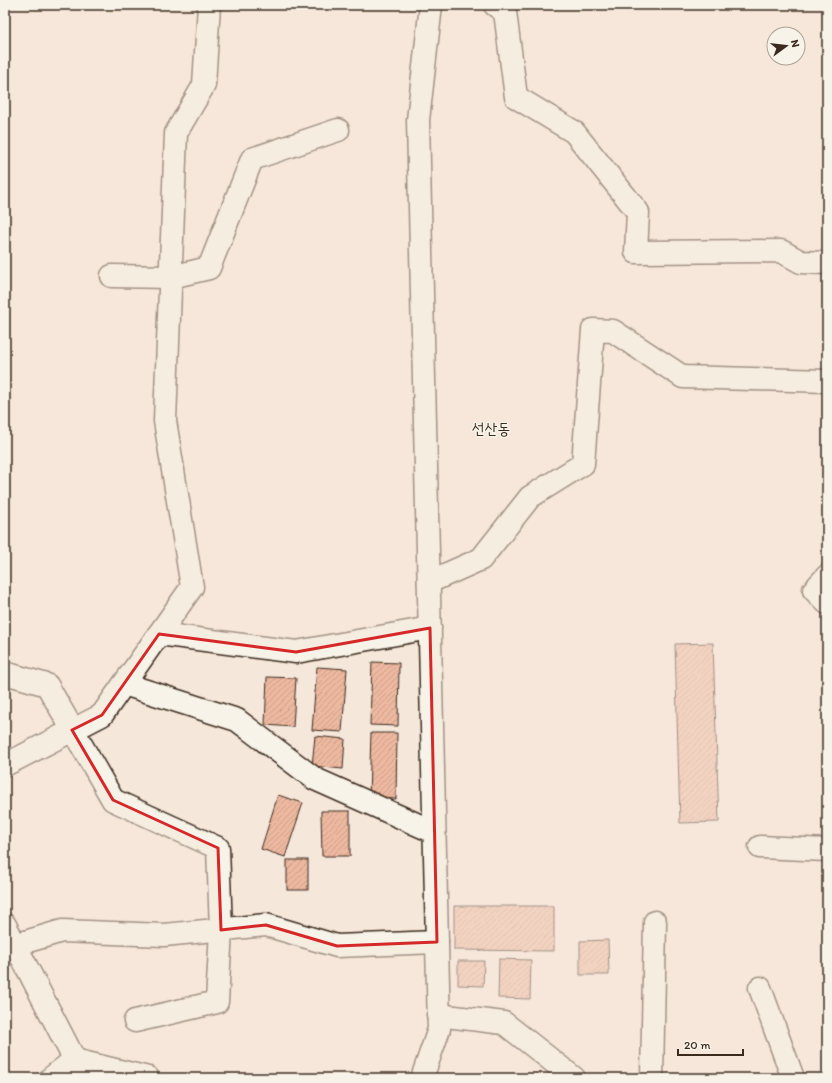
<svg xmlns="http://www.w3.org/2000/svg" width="832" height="1083" font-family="Itim,'Poor Story',sans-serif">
<defs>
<pattern id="building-hatch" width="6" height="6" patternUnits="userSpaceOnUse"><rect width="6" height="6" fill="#edb8a0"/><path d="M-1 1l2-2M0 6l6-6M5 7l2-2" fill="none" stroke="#cc9e89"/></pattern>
</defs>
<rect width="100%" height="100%" fill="#f5e7da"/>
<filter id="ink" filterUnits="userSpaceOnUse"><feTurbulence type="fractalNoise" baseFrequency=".025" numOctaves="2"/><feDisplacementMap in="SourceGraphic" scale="8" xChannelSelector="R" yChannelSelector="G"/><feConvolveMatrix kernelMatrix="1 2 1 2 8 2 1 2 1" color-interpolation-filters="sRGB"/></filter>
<g filter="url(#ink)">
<!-- building -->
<g fill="url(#building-hatch)" stroke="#3b2a1e">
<path d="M713,643L719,822L680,823L675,644Z"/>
<path d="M372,662L399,663L398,726L370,725Z"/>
<path d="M317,667L347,669L342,732L312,730Z"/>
<path d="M267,677L296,678L293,727L265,725Z"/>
<path d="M371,733H397L396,799L369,798Z"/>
<path d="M315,736L345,739L343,769L312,766Z"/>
<path d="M278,795L303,803L285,857L261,849Z"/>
<path d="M321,811H350V856H322Z"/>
<rect x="287" y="860" width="21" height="30"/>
<path d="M454,906H554V951L454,950Z"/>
<path d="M608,940L609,975H580V941Z"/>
<path d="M499,959L531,960L530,999L498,998Z"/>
<path d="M458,961H484L483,986L458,985Z"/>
</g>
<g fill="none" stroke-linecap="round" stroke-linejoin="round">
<defs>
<g id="minor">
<path d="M495,5L505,12L516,97L574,132L638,212L636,252L781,251L801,262L827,263"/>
<path d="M112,276L171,277L209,268L252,159L338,130"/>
<path d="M827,576L814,590L827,603"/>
<path d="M429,582L481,559L530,497L583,464L593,330L613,331L683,377L827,381"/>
<path d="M159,634L296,652L430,628"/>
<path d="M5,673L47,685L113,800L218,848L221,930L217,1002L135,1021"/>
<path d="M124,684L237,720L315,779L434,832"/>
<path d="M5,765L102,715L192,587L165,421L176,133L204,85L209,5"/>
<path d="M760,847L827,850"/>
<path d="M5,925L84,1078"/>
<path d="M15,945L62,931L164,935L266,925L337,946L437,942"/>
<path d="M760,988L793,1078"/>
<path d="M438,1015L504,1023L574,1078"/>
<path d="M51,1078L74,1060L148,1078"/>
<path d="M422,1078L439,1029L418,120L431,5"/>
<path d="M652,1078L655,922"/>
</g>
</defs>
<!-- minor casing -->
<use href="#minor" stroke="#3b2a1e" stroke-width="25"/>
<!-- minor -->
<use href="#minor" stroke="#f7f3e8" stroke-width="22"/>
</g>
</g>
<!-- marked area -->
<path d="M0 0H832V1083H0ZM430,628L437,942L337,946L266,925L221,930L218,848L113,800L72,730L102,715L159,634L296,652Z" fill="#f5e7da" fill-opacity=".55" fill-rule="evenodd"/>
<path fill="none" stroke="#d62828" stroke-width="3" stroke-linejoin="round" d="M430,628L437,942L337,946L266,925L221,930L218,848L113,800L72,730L102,715L159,634L296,652Z"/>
<g text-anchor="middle" stroke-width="3" stroke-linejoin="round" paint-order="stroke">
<!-- quarter labels -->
<g font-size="16" fill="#3b2a1e" stroke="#f7f3e8">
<text x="491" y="434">선산동</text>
</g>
</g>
<!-- margin -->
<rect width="832" height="1083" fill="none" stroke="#f7f3e8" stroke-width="20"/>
<rect x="10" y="10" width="812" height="1063" fill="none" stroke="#3b2a1e" stroke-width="1.5" filter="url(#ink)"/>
<!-- north arrow -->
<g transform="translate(786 46) rotate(75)"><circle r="19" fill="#f7f3e8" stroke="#aca397"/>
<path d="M0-3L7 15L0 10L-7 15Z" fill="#3b2a1e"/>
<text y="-6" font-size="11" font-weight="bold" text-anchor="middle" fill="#3b2a1e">N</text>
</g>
<!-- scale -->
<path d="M678 1049v6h65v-6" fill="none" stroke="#3b2a1e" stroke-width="2"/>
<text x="684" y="1049" font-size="12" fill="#3b2a1e" stroke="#f7f3e8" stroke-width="3" paint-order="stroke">20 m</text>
</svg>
